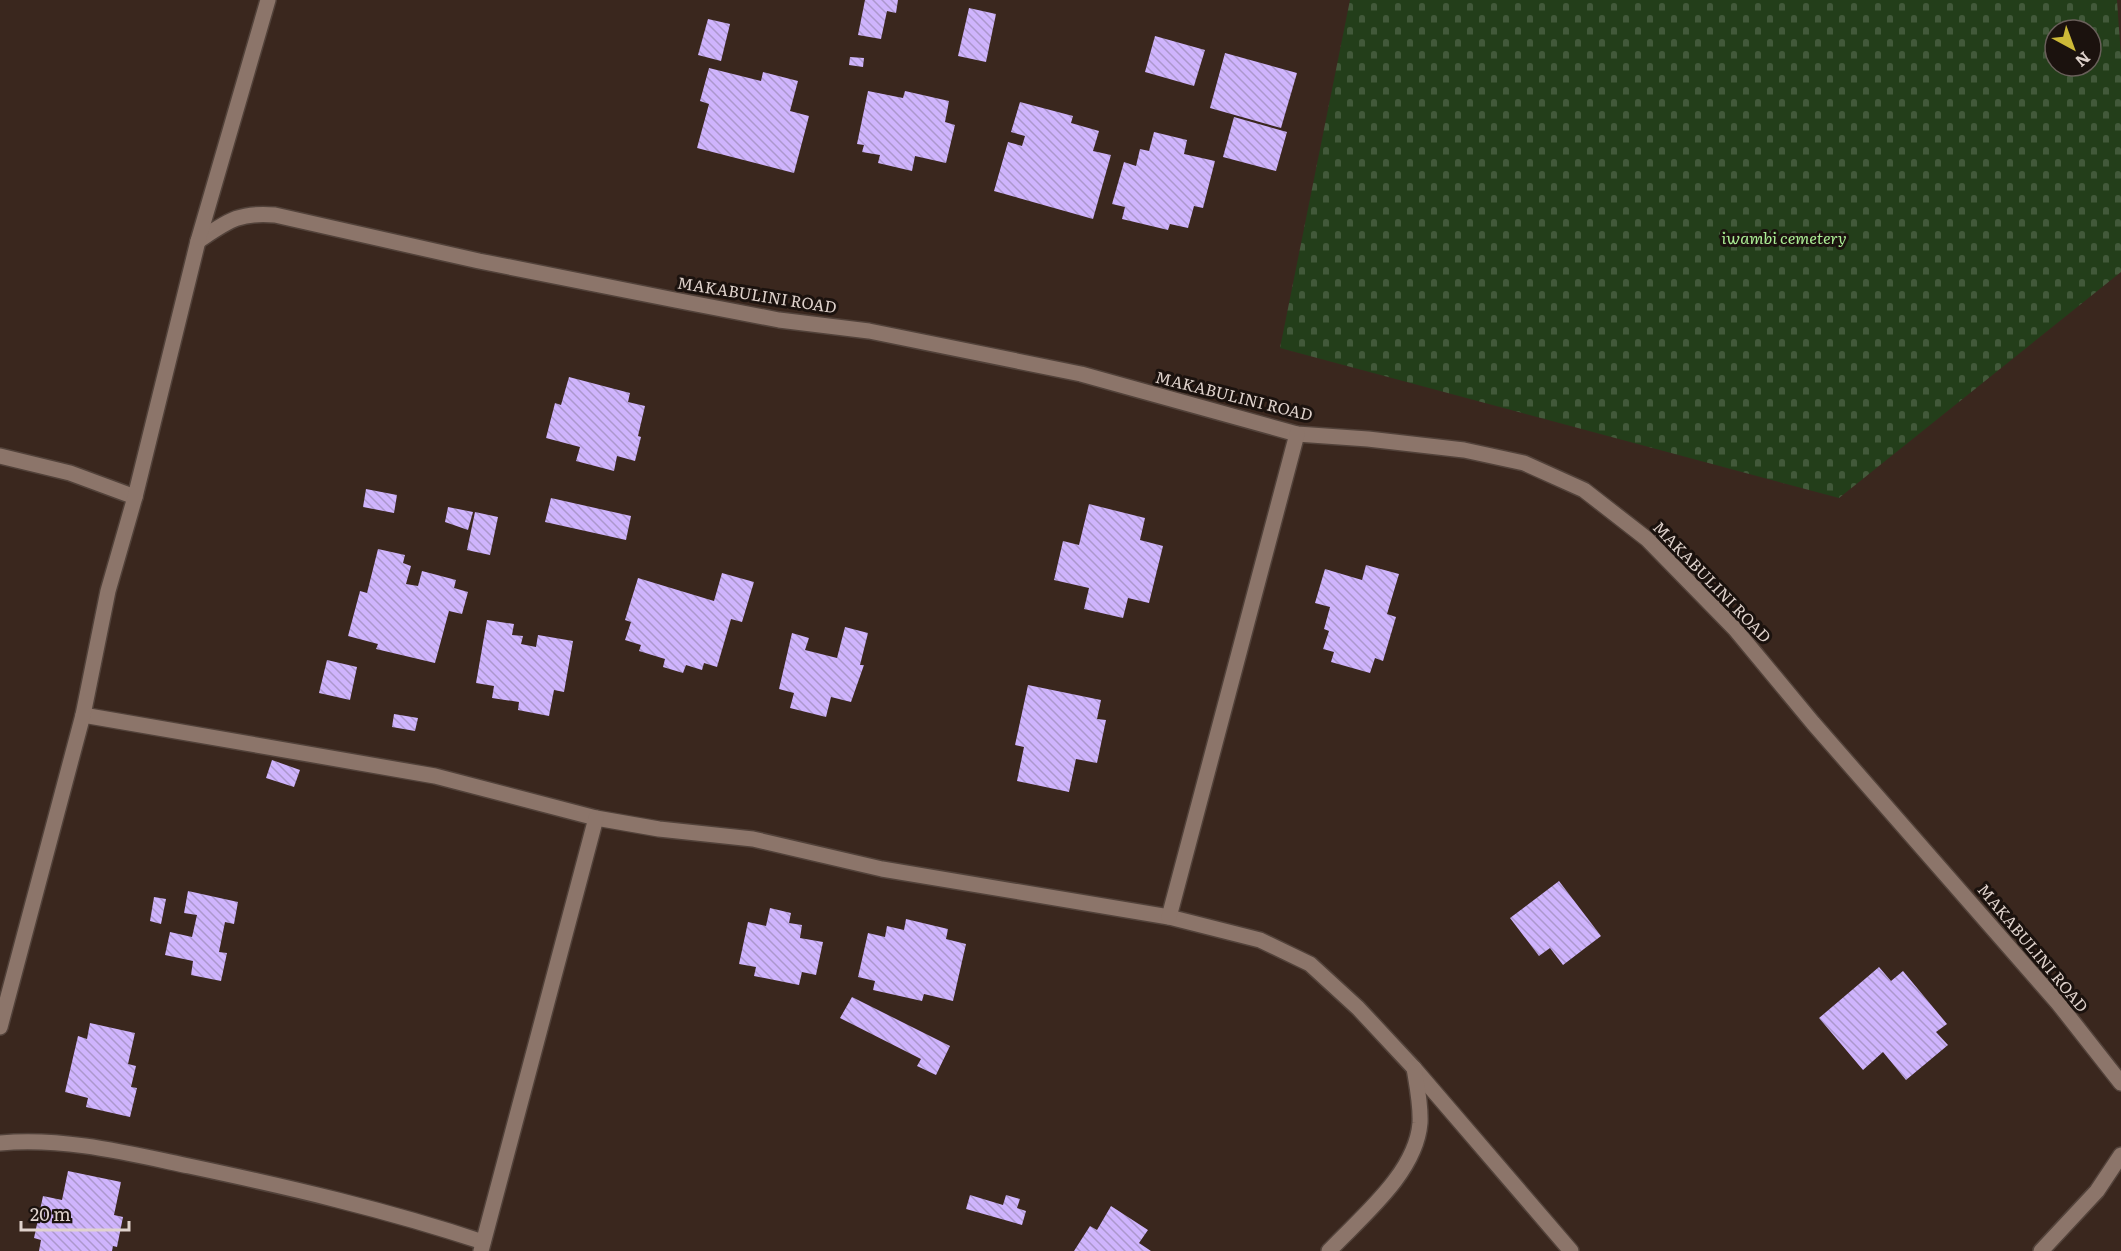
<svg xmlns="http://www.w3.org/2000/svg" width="2121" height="1251" font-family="Literata,serif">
<defs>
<pattern id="cemetery-stones" width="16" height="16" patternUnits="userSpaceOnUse" patternTransform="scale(1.5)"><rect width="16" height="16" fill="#233e1a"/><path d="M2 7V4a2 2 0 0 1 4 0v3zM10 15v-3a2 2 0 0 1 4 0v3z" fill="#42593a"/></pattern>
<pattern id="building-back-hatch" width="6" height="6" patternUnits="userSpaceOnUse" patternTransform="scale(1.5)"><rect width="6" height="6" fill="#cfb4fd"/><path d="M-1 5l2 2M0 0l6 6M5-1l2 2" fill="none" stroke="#ac97cd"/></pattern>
</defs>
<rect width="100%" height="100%" fill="#3a271e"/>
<!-- cemetery -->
<path fill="url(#cemetery-stones)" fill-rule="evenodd" d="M1350,0H2117L2121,57V272L1839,498L1280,348ZM2055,30H2091V66H2055Z"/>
<!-- building -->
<g fill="url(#building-back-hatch)">
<path d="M865,0H898L896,13L887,11L881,39L858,35Z"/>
<path d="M969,8L996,14L986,62L958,56Z"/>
<path d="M708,19L730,24L721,61L698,55Z"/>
<path d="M1155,36L1205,50L1194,86L1145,72Z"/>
<path d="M1225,53L1297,73L1281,128L1210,108Z"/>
<path d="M850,57L864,58L863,67L849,65Z"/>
<path d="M709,68L761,81L763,72L798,81L790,111L809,116L794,173L697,148L709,104L700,101Z"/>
<path d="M868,91L903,98L905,91L949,101L945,122L955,125L946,163L915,156L912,171L878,163L880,155L862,152L864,145L857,144Z"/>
<path d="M1020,102L1073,116L1071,123L1099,131L1093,151L1111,155L1093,219L994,191L1008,142L1022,146L1025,136L1011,132Z"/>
<path d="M1234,117L1287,132L1276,171L1223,157Z"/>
<path d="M1154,132L1187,140L1184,154L1215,161L1203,208L1194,206L1188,228L1170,224L1168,230L1122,219L1125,207L1112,204L1124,162L1136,166L1140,149L1149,151Z"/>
<path d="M569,377L630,393L628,402L645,406L638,436L641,437L635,461L617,456L614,471L576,461L580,447L546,438L555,403L561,405Z"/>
<path d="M366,489L397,495L394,513L363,507Z"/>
<path d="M551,498L631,516L626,540L545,522Z"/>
<path d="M1089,504L1145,518L1140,540L1163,546L1149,603L1128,598L1123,618L1084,609L1089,588L1054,580L1063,541L1079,545Z"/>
<path d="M448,507L473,512L468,530L445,522Z"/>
<path d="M475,512L498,517L490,555L467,550Z"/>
<path d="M378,549L405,555L403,563L411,566L406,584L418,586L422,571L456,580L454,588L468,592L462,614L449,611L435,663L376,649L378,644L348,636L360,591L367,593Z"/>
<path d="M1366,565L1399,574L1387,614L1396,617L1383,661L1375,658L1370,673L1331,662L1334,652L1323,649L1329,631L1324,629L1330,607L1315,603L1325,569L1362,580Z"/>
<path d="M722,573L754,582L742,622L731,619L717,667L704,663L702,670L686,665L683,673L663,667L665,659L639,651L641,645L625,640L631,622L625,620L638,578L714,601Z"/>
<path d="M487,620L514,624L512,635L523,636L521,644L536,647L538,635L573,641L564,692L554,690L549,716L518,710L519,702L492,698L494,686L476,683Z"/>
<path d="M845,627L868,633L860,665H864L851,702L831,697L826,717L790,708L794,693L779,689L792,633L809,638L805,650L837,658Z"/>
<path d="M327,660L357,667L350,700L319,693Z"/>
<path d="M1028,685L1101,700L1097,719L1106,720L1097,763L1076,759L1069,792L1017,781L1024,747L1015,745Z"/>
<path d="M394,714L418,718L415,731L392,727Z"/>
<path d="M272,760L300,770L294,787L266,778Z"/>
<path d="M1559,881L1601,936L1563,965L1550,948L1539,956L1510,918Z"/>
<path d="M188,891L238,902L234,924L225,922L219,952L227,953L221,981L191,975L193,961L165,955L170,932L192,937L197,915L184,913Z"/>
<path d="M154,897L166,899L161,924L150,921Z"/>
<path d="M770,908L791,913L789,923L802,925L800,938L823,942L816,975L802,972L799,985L754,976L756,967L739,964L748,922L766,926Z"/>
<path d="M906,919L948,929L946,939L966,944L953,1001L924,994L922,1001L873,990L875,981L858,977L868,933L885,937L887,926L904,930Z"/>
<path d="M1879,967L1891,981L1903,971L1947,1024L1936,1032L1948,1045L1906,1080L1883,1052L1863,1070L1819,1018Z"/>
<path d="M852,997L950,1046L936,1075L917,1066L921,1059L840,1018Z"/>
<path d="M90,1023L135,1033L128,1064L136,1066L131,1087L137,1088L130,1117L86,1107L88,1098L65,1092L78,1036L87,1039Z"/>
<path d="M68,1171L121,1182L114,1215L123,1217L117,1247L113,1246L112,1251H39L41,1240L34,1238L43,1196L62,1200Z"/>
<path d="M970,1195L1003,1205L1006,1195L1020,1199L1017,1208L1026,1211L1022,1225L966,1209Z"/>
<path d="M1111,1206L1148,1230L1139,1243L1151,1251H1074L1090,1226L1097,1230Z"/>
</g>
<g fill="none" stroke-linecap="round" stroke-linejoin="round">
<defs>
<g id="minor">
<path d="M198,241C228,221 238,212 275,215L479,261L675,300L779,320L869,331L1081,374L1297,434L1368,439L1464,450L1524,463L1584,490L1647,539L1735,629L1813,723L2058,1003L2121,1083"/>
<path d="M0,456L70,473L135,497"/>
<path d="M83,715L435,776L596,818L659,829L753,839L882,869L1169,917L1260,940L1310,964L1358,1008L1413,1067L1571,1251"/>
<path d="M1169,917L1297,434"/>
<path d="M0,1027L83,715L108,591L135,497L198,241L268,0"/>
<path d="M0,1143C63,1137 127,1153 189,1166C288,1187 387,1210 483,1242"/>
<path d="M481,1251L596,818"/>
<path d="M1329,1251C1362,1216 1416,1173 1420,1123C1421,1105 1417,1086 1414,1068"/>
<path d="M2041,1251L2097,1191L2121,1155"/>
</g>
</defs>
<!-- minor casing -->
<use href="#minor" stroke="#52423a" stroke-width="18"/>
<!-- minor -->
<use href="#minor" stroke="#8c756a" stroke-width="15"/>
</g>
<g text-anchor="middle" stroke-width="6" stroke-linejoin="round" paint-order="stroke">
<!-- park labels -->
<g font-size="16" font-style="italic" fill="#abed95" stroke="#1b120e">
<text x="1784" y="244">iwambi cemetery</text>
</g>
<!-- street labels -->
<g font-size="16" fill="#dfd2cc" stroke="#1b120e">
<text transform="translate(757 295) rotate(9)" y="6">MAKABULINI ROAD</text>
<text transform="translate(1234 396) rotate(14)" y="6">MAKABULINI ROAD</text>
<text transform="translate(1712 582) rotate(46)" y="6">MAKABULINI ROAD</text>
<text transform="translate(2033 948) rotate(50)" y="6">MAKABULINI ROAD</text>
</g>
</g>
<!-- north arrow -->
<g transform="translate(2073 48) rotate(139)"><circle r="28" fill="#1b120e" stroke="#695f5a" stroke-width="1.5"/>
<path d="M0-4.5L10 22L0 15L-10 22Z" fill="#cdb938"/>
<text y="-9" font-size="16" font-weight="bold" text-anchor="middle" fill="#dfd2cc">N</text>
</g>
<!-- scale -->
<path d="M21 1221v9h108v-9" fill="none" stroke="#dfd2cc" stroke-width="3"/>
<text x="30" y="1221" font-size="18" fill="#dfd2cc" stroke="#1b120e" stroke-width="4.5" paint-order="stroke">20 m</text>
</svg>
